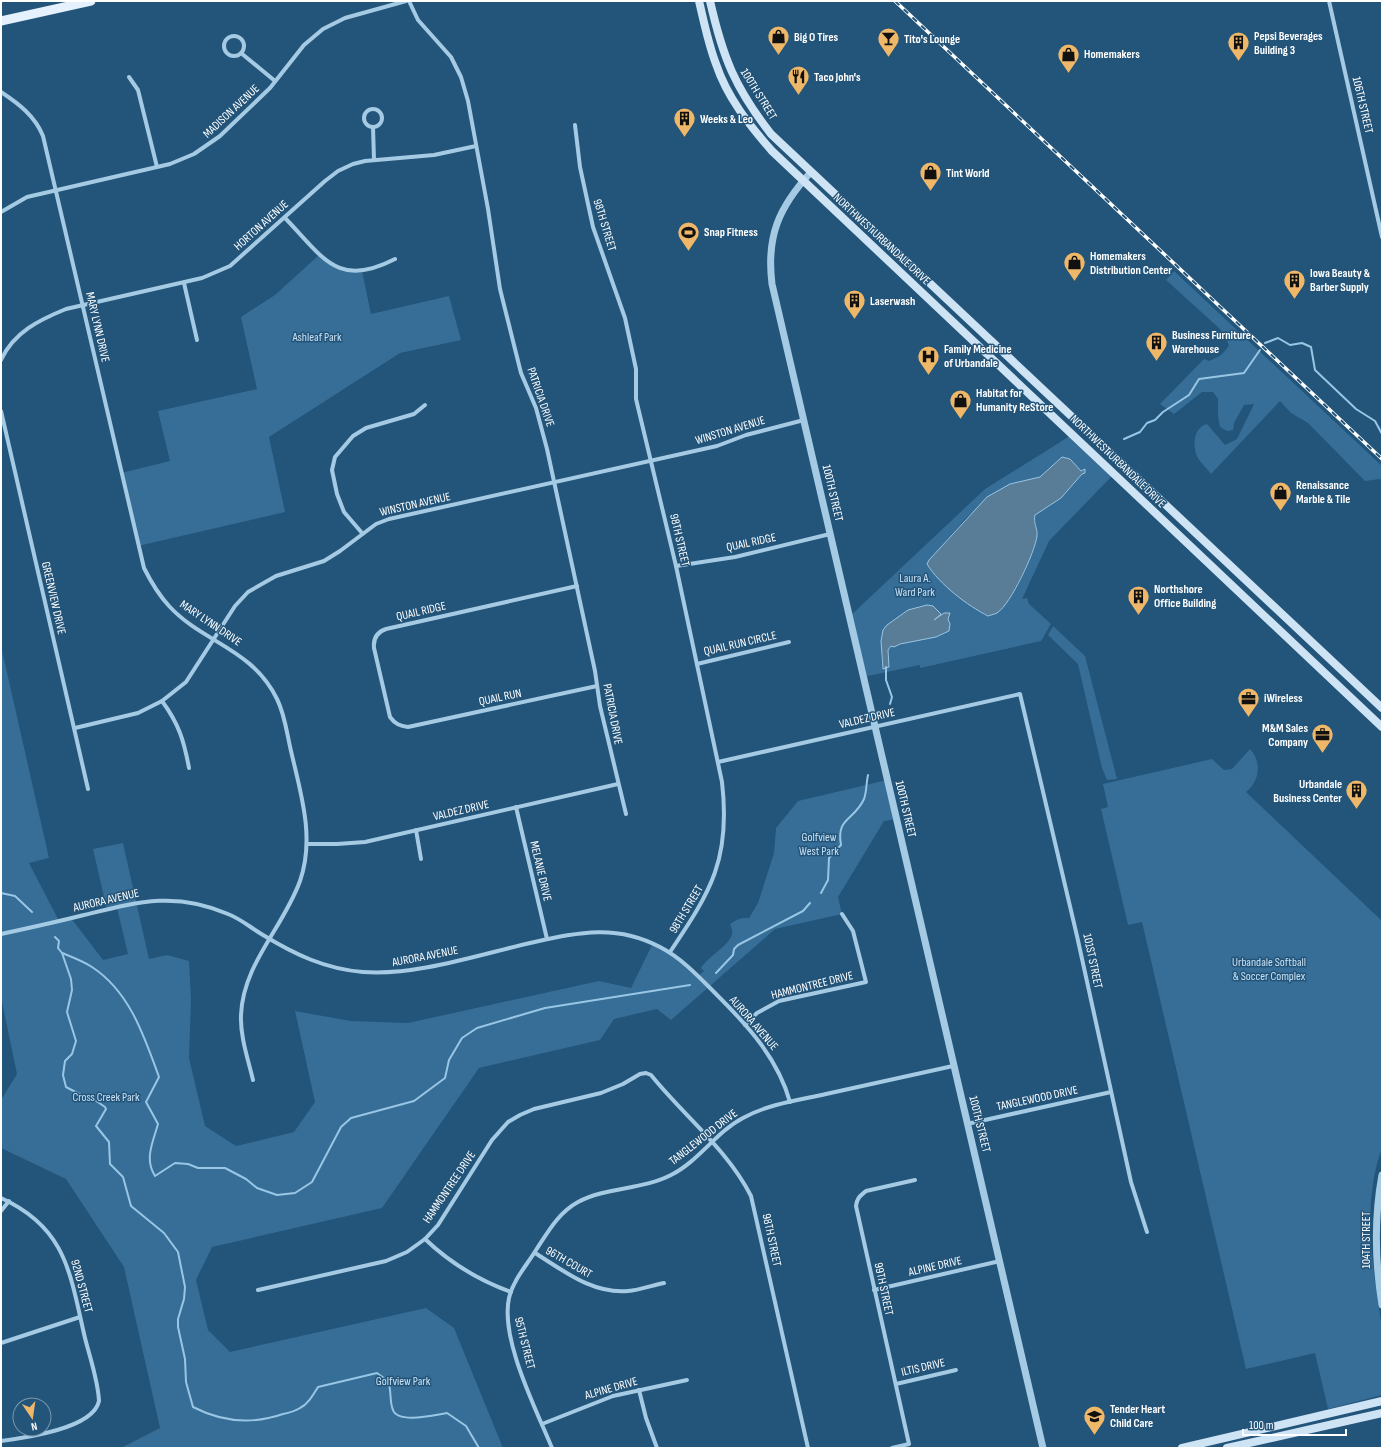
<svg xmlns="http://www.w3.org/2000/svg" width="1383" height="1449" font-family="'Sofia Sans Condensed',sans-serif">
<rect width="100%" height="100%" fill="#235479"/>
<!-- green -->
<g fill="#366e97" fill-rule="evenodd">
<path d="M320,254L333,266L362,271L371,314L449,296L461,340L400,353L269,437L285,512L138,546L121,473L170,461L158,411L257,389L241,317L275,295Z"/>
<path d="M1174,271L1382,466V481L1380,479L1365,481L1308,423L1291,413L1280,401L1211,474C1207,468 1200,463 1197,456C1192,445 1194,427 1207,424L1225,445L1237,439L1254,404L1244,405L1234,423L1233,430L1227,431L1220,427L1218,416V399L1213,392H1202L1174,414L1160,404L1204,359L1209,361C1219,357 1224,354 1229,345L1220,329L1166,280Z"/>
<path d="M1073,434L1114,474L1049,541L1022,599L1027,598L1029,604L1051,624L1041,641L920,668V665L863,677L849,617L985,489ZM1062,457L1070,459L1081,471L1085,470C1076,482 1064,495 1051,505C1046,509 1040,509 1035,515C1034,521 1038,527 1037,533C1036,552 1016,595 1002,608C998,611 993,614 988,616L976,610L936,576L929,560L966,518L992,494L1015,483L1040,477ZM921,606L935,609L936,616L934,620L938,617L948,616L949,621L945,633L897,645L898,646H892L888,650L889,667L882,668L881,646L883,630L905,612Z"/>
<path d="M1053,626L1085,656L1117,779L1107,780L1102,768L1078,664L1048,635Z"/>
<path d="M1,646L49,858L29,863L59,921L71,918L103,960L128,954L117,908L107,910L93,849L123,843L149,959L167,955L189,961L191,1000L189,1058L205,1126L236,1146L294,1132L315,1102L295,1011L351,1021L408,1023L599,981L631,988L653,943L660,946L698,976L704,971L701,968C707,957 732,944 732,933C733,930 731,927 730,924C736,920 742,917 749,918L758,903L774,853L776,828L798,801L887,780L896,819L884,821L838,897L842,914L775,929L671,1020L657,1009L614,1019L600,1040L479,1068L382,1208L212,1247L196,1280L208,1330L230,1352L426,1308L454,1328L503,1448H121L160,1428L124,1267L66,1179L1,1148V1100L17,1074L1,997Z"/>
<path d="M1250,749C1262,762 1260,781 1246,792L1382,921V1148C1361,1206 1373,1269 1382,1328C1383,1350 1382,1373 1382,1395L1328,1409L1315,1353L1246,1369L1142,922L1128,925L1101,809L1108,807L1103,784L1212,759L1224,770L1232,769Z"/>
</g>
<!-- water -->
<g fill="#597c97" stroke="#99c6e5">
<path d="M1062,457L1070,459L1081,471L1085,469V473L1082,474L1061,498L1035,515C1033,522 1038,529 1037,536C1035,552 1011,604 997,613C995,614 991,615 988,616C968,606 939,584 927,564L929,560L987,497L1010,484L1040,477Z"/>
<path d="M927,605L933,606L941,614L934,620L944,613H950L948,619L950,624L949,631L936,637L900,644L894,647L891,646L888,650L889,667L883,669L881,641L883,630L887,625L908,610Z"/>
</g>
<g fill="none" stroke-linecap="round" stroke-linejoin="round">
<!-- stream -->
<g stroke="#99c6e5" stroke-width="2">
<path d="M1265,343L1278,338L1290,345L1302,343L1311,347L1315,370L1356,409L1375,421L1382,434"/>
<path d="M1124,439L1140,432L1147,423L1155,420L1163,412L1189,395L1199,379L1244,373L1260,350"/>
<path d="M886,667V680L892,697L890,704"/>
<path d="M1,893L15,896L32,912"/>
<path d="M821,893L828,880L829,858L841,845C836,817 854,821 864,799C867,791 866,783 868,775"/>
<path d="M55,937L59,941L58,948L62,953L71,979L72,990L67,1012L76,1041L72,1054L65,1061L63,1075L66,1087L87,1098H92L105,1107L106,1109L96,1126L109,1142L110,1164L123,1177L131,1206L164,1233L178,1252L185,1287L184,1299L178,1319V1327L185,1359L186,1382L193,1407C222,1422 251,1425 283,1414C288,1413 295,1411 300,1408C308,1404 313,1395 318,1387L377,1373L388,1381C392,1391 389,1401 393,1410C398,1424 434,1415 447,1413L466,1426L479,1448"/>
<path d="M62,953C72,957 83,961 92,967C130,992 144,1036 159,1077L146,1102L158,1124C153,1142 144,1159 155,1176L175,1163L188,1164L198,1168H225L246,1179L257,1188L277,1195L295,1193L312,1182L341,1127L351,1118L414,1101L445,1078L449,1060L462,1038L477,1028L545,1008L690,985"/>
<path d="M716,973L733,955L734,949L738,945L803,911L810,903"/>
</g>
<!-- minor -->
<g stroke="#a5cae4" stroke-width="4">
<path d="M409,1L418,20L451,57L461,77L468,101L488,209L500,289L521,373L536,408L547,449L595,671L600,706L626,814"/>
<path d="M1329,1L1382,237"/>
<circle cx="234" cy="46" r="10"/>
<path d="M241,53L275,81"/>
<path d="M129,77L138,90L157,167"/>
<path d="M1,92C19,104 35,116 43,136L144,568C151,582 158,594 169,606C203,643 252,648 277,699C285,715 287,734 291,751C301,794 315,838 300,881C283,928 243,964 241,1015C240,1036 248,1059 253,1080"/>
<circle cx="373" cy="118" r="9"/>
<path d="M575,125L580,167L593,227L625,318L636,369V399L676,566L722,782C731,859 711,891 670,952"/>
<path d="M373,127L374,160"/>
<path d="M1,212L27,197L170,164L194,154L220,136L270,88L304,45L323,29L345,18L406,1"/>
<path d="M285,218C323,257 337,289 395,259"/>
<path d="M184,283L197,340"/>
<path d="M1,360C14,332 39,320 66,309L202,278L230,266L325,181L338,171L353,164L365,161L434,155L476,146"/>
<path d="M1,411L88,789"/>
<path d="M362,533L344,512L337,494L332,470L335,457L353,436L366,428L414,414L425,405"/>
<path d="M676,566L735,557L830,534"/>
<path d="M577,586L386,629C377,632 373,638 374,648L390,717C395,724 400,726 408,727L597,686"/>
<path d="M697,664L789,642"/>
<path d="M162,701C179,724 184,741 189,768"/>
<path d="M75,728L138,713L162,701L186,682L235,606L248,592L276,576L324,561L340,551L376,524L389,519L717,446L746,435L804,420"/>
<path d="M718,762L1020,694L1077,936L1131,1182L1147,1232"/>
<path d="M516,807L547,939"/>
<path d="M416,830L421,859"/>
<path d="M307,844H337L365,842L618,784"/>
<path d="M1,934C29,928 56,922 84,915C137,902 175,891 228,914C241,919 251,928 263,935C294,954 325,969 363,972C415,976 478,955 530,943C576,933 615,923 660,947C683,959 700,978 718,996C749,1027 778,1059 790,1102"/>
<path d="M745,1025L757,1013L779,1001L866,982L853,931L842,914"/>
<path d="M967,1124L1111,1092"/>
<path d="M1,1198C67,1228 70,1274 85,1338C90,1358 98,1380 99,1401C93,1429 24,1438 1,1441"/>
<path d="M1,1211L9,1201"/>
<path d="M425,1239C450,1263 478,1280 511,1292"/>
<path d="M535,1253C564,1271 592,1294 628,1291C640,1290 653,1285 664,1283"/>
<path d="M258,1290L386,1261L407,1252L425,1239L438,1225L492,1140L508,1122L520,1115L534,1109L601,1093L623,1084L640,1074L646,1073L651,1075C684,1116 727,1149 751,1196L808,1448"/>
<path d="M874,1290L1000,1261"/>
<path d="M1,1343L80,1317"/>
<path d="M896,1384L956,1370"/>
<path d="M639,1390L646,1418L657,1448"/>
<path d="M542,1424L613,1396L687,1380"/>
<path d="M552,1448C536,1409 500,1339 509,1298C513,1280 527,1265 536,1250C548,1232 558,1213 578,1202C606,1187 642,1190 671,1175C699,1161 716,1132 743,1118C768,1104 799,1100 826,1094C868,1085 911,1075 953,1066"/>
<path d="M892,1448L909,1444L856,1206C857,1198 860,1196 866,1191L915,1180"/>
</g>
<!-- tertiary -->
<g stroke="#a5cae4" stroke-width="7">
<path d="M811,172C779,207 766,236 772,284L1043,1448"/>
<path d="M1382,1175C1374,1218 1375,1262 1382,1305"/>
</g>
<!-- secondary -->
<g stroke="#cee3f4" stroke-width="8">
<path d="M699,1C704,22 708,43 716,64C727,97 749,125 772,151L1382,727"/>
<path d="M710,1C723,58 735,88 771,134L1382,708"/>
<path d="M1182,1448L1382,1401"/>
<path d="M1227,1448L1382,1413"/>
</g>
<!-- primary -->
<path stroke="#e5f1fc" stroke-width="9" d="M1,21L91,1"/>
<defs>
<path id="rail" d="M895,1L1382,459"/>
</defs>
<!-- rail casing -->
<use href="#rail" stroke="#fff" stroke-width="3.5"/>
<!-- rail -->
<use href="#rail" stroke="#235479" stroke-width="2" stroke-dasharray="6" stroke-linecap="butt"/>
</g>
<!-- icons -->
<defs>
<symbol id="shop-pin" viewBox="-11 -11 22 30"><path d="M0 17L-7.5 6A9.5 9.5 0 1 1 7.5 6Z" fill="#efb768" stroke="#235479"/><path d="M-5-2.5h2.3a2.7 3.5 0 0 1 5.4 0H5L5.5 6h-11ZM-1.5-2.5h3a1.5 2.3 0 0 0-3 0Z" fill="#111"/></symbol>
<symbol id="bar-pin" viewBox="-11 -11 22 30"><path d="M0 17L-7.5 6A9.5 9.5 0 1 1 7.5 6Z" fill="#efb768" stroke="#235479"/><path d="M-6-5H6L.8 .8V4.5H3.5V6h-7V4.5H-.8V.8Z" fill="#111"/></symbol>
<symbol id="building-pin" viewBox="-11 -11 22 30"><path d="M0 17L-7.5 6A9.5 9.5 0 1 1 7.5 6Z" fill="#efb768" stroke="#235479"/><path d="M-4-6H4V6H1V3H-1V6H-4ZM-2.5-4.3h1.7v1.8h-1.7ZM.8-4.3h1.7v1.8H.8ZM-2.5-1h1.7V.8h-1.7ZM.8-1h1.7V.8H.8Z" fill="#111"/></symbol>
<symbol id="restaurant-pin" viewBox="-11 -11 22 30"><path d="M0 17L-7.5 6A9.5 9.5 0 1 1 7.5 6Z" fill="#efb768" stroke="#235479"/><path d="M-5-6h1v4h1v-4h1v4h1v-4h1v5L-1.5 .5V6h-2V.5L-5-1ZM5-6V6H3V1.5H1.5Q1.5-4 5-6Z" fill="#111"/></symbol>
<symbol id="stadium-pin" viewBox="-11 -11 22 30"><path d="M0 17L-7.5 6A9.5 9.5 0 1 1 7.5 6Z" fill="#efb768" stroke="#235479"/><path d="M0-5a6.5 5 0 1 0 0 10a6.5 5 0 1 0 0-10ZM-3.5-1.8h7v3.6h-7Z" fill="#111"/></symbol>
<symbol id="hospital-pin" viewBox="-11 -11 22 30"><path d="M0 17L-7.5 6A9.5 9.5 0 1 1 7.5 6Z" fill="#efb768" stroke="#235479"/><path d="M-5-5h3v3.5h4V-5h3V5h-3V1.5h-4V5h-3Z" fill="#111"/></symbol>
<symbol id="office-pin" viewBox="-11 -11 22 30"><path d="M0 17L-7.5 6A9.5 9.5 0 1 1 7.5 6Z" fill="#efb768" stroke="#235479"/><path d="M-6-3h4V-5.5h4V-3h4V5H-6ZM-1-4.5V-3h2v-1.5ZM-6 0V1H6V0Z" fill="#111"/></symbol>
<symbol id="school-pin" viewBox="-11 -11 22 30"><path d="M0 17L-7.5 6A9.5 9.5 0 1 1 7.5 6Z" fill="#efb768" stroke="#235479"/><path d="M0-5L7-2L0 1L-7-2ZM-4 1L0 2.5L4 1V4Q0 6-4 4Z" fill="#111"/></symbol>
</defs>
<g fill-rule="evenodd">
<use href="#shop-pin" x="766" y="24" width="25" height="34"/>
<use href="#bar-pin" x="876" y="26" width="25" height="34"/>
<use href="#building-pin" x="1226" y="30" width="25" height="34"/>
<use href="#shop-pin" x="1056" y="42" width="25" height="34"/>
<use href="#restaurant-pin" x="786" y="64" width="25" height="34"/>
<use href="#building-pin" x="672" y="106" width="25" height="34"/>
<use href="#shop-pin" x="918" y="160" width="25" height="34"/>
<use href="#stadium-pin" x="676" y="220" width="25" height="34"/>
<use href="#shop-pin" x="1062" y="250" width="25" height="34"/>
<use href="#building-pin" x="1282" y="268" width="25" height="34"/>
<use href="#building-pin" x="842" y="288" width="25" height="34"/>
<use href="#building-pin" x="1144" y="330" width="25" height="34"/>
<use href="#hospital-pin" x="916" y="344" width="25" height="34"/>
<use href="#shop-pin" x="948" y="388" width="25" height="34"/>
<use href="#shop-pin" x="1268" y="480" width="25" height="34"/>
<use href="#building-pin" x="1126" y="584" width="25" height="34"/>
<use href="#office-pin" x="1236" y="686" width="25" height="34"/>
<use href="#office-pin" x="1310" y="722" width="25" height="34"/>
<use href="#building-pin" x="1344" y="778" width="25" height="34"/>
<use href="#school-pin" x="1082" y="1404" width="25" height="34"/>
</g>
<g text-anchor="middle" stroke-width="3" stroke-linejoin="round" paint-order="stroke">
<!-- poi labels -->
<g font-size="12" font-weight="bold" fill="#fff" stroke="#235479" text-anchor="start">
<text x="1254" y="40">Pepsi Beverages<tspan x="1254" dy="14">Building 3</tspan></text>
<text x="794" y="41">Big O Tires</text>
<text x="904" y="43">Tito's Lounge</text>
<text x="1084" y="58">Homemakers</text>
<text x="814" y="81">Taco John's</text>
<text x="700" y="123">Weeks &amp; Leo</text>
<text x="946" y="177">Tint World</text>
<text x="704" y="236">Snap Fitness</text>
<text x="1090" y="260">Homemakers<tspan x="1090" dy="14">Distribution Center</tspan></text>
<text x="1310" y="277">Iowa Beauty &amp;<tspan x="1310" dy="14">Barber Supply</tspan></text>
<text x="870" y="305">Laserwash</text>
<text x="1172" y="339">Business Furniture<tspan x="1172" dy="14">Warehouse</tspan></text>
<text x="944" y="353">Family Medicine<tspan x="944" dy="14">of Urbandale</tspan></text>
<text x="976" y="397">Habitat for<tspan x="976" dy="14">Humanity ReStore</tspan></text>
<text x="1296" y="489">Renaissance<tspan x="1296" dy="14">Marble &amp; Tile</tspan></text>
<text x="1154" y="593">Northshore<tspan x="1154" dy="14">Office Building</tspan></text>
<text x="1264" y="702">iWireless</text>
<text x="1308" y="732" text-anchor="end">M&amp;M Sales<tspan x="1308" dy="14">Company</tspan></text>
<text x="1342" y="788" text-anchor="end">Urbandale<tspan x="1342" dy="14">Business Center</tspan></text>
<text x="1110" y="1413">Tender Heart<tspan x="1110" dy="14">Child Care</tspan></text>
</g>
<!-- street labels -->
<g font-size="12" fill="#fff" stroke="#235479">
<text transform="translate(759 94) rotate(58)" y="4">100TH STREET</text>
<text transform="translate(1363 105) rotate(77)" y="4">106TH STREET</text>
<text transform="translate(231 111) rotate(-43)" y="4">MADISON AVENUE</text>
<text transform="translate(261 225) rotate(-42)" y="4">HORTON AVENUE</text>
<text transform="translate(605 225) rotate(73)" y="4">98TH STREET</text>
<text transform="translate(882 239) rotate(43)" y="4">NORTHWEST URBANDALE DRIVE</text>
<text transform="translate(98 327) rotate(77)" y="4">MARY LYNN DRIVE</text>
<text transform="translate(541 397) rotate(71)" y="4">PATRICIA DRIVE</text>
<text transform="translate(730 430) rotate(-17)" y="4">WINSTON AVENUE</text>
<text transform="translate(1118 461) rotate(44)" y="4">NORTHWEST URBANDALE DRIVE</text>
<text transform="translate(833 493) rotate(77)" y="4">100TH STREET</text>
<text transform="translate(415 504) rotate(-13)" y="4">WINSTON AVENUE</text>
<text transform="translate(680 540) rotate(77)" y="4">98TH STREET</text>
<text transform="translate(751 542) rotate(-12)" y="4">QUAIL RIDGE</text>
<text transform="translate(54 598) rotate(77)" y="4">GREENVIEW DRIVE</text>
<text transform="translate(421 611) rotate(-13)" y="4">QUAIL RIDGE</text>
<text transform="translate(211 623) rotate(34)" y="4">MARY LYNN DRIVE</text>
<text transform="translate(740 643) rotate(-13)" y="4">QUAIL RUN CIRCLE</text>
<text transform="translate(500 697) rotate(-12)" y="4">QUAIL RUN</text>
<text transform="translate(613 714) rotate(79)" y="4">PATRICIA DRIVE</text>
<text transform="translate(867 718) rotate(-13)" y="4">VALDEZ DRIVE</text>
<text transform="translate(906 809) rotate(77)" y="4">100TH STREET</text>
<text transform="translate(461 810) rotate(-13)" y="4">VALDEZ DRIVE</text>
<text transform="translate(541 871) rotate(77)" y="4">MELANIE DRIVE</text>
<text transform="translate(106 900) rotate(-13)" y="4">AURORA AVENUE</text>
<text transform="translate(686 909) rotate(-59)" y="4">98TH STREET</text>
<text transform="translate(425 956) rotate(-11)" y="4">AURORA AVENUE</text>
<text transform="translate(1093 961) rotate(78)" y="4">101ST STREET</text>
<text transform="translate(812 985) rotate(-14)" y="4">HAMMONTREE DRIVE</text>
<text transform="translate(754 1023) rotate(49)" y="4">AURORA AVENUE</text>
<text transform="translate(1037 1098) rotate(-12)" y="4">TANGLEWOOD DRIVE</text>
<text transform="translate(980 1124) rotate(76)" y="4">100TH STREET</text>
<text transform="translate(703 1137) rotate(-38)" y="4">TANGLEWOOD DRIVE</text>
<text transform="translate(449 1187) rotate(-56)" y="4">HAMMONTREE DRIVE</text>
<text transform="translate(772 1240) rotate(78)" y="4">98TH STREET</text>
<text transform="translate(1366 1240) rotate(-90)" y="4">104TH STREET</text>
<text transform="translate(569 1262) rotate(30)" y="4">96TH COURT</text>
<text transform="translate(935 1266) rotate(-13)" y="4">ALPINE DRIVE</text>
<text transform="translate(82 1286) rotate(75)" y="4">92ND STREET</text>
<text transform="translate(884 1289) rotate(78)" y="4">99TH STREET</text>
<text transform="translate(525 1343) rotate(76)" y="4">95TH STREET</text>
<text transform="translate(923 1367) rotate(-13)" y="4">ILTIS DRIVE</text>
<text transform="translate(611 1388) rotate(-16)" y="4">ALPINE DRIVE</text>
</g>
<!-- park labels -->
<g font-size="12" fill="#c8e1f4" stroke="#235479">
<text x="317" y="341">Ashleaf Park</text>
<text x="915" y="582">Laura A.<tspan x="915" dy="14">Ward Park</tspan></text>
<text x="819" y="841">Golfview<tspan x="819" dy="14">West Park</tspan></text>
<text x="1269" y="966">Urbandale Softball<tspan x="1269" dy="14">&amp; Soccer Complex</tspan></text>
<text x="106" y="1101">Cross Creek Park</text>
<text x="403" y="1385">Golfview Park</text>
</g>
</g>
<!-- border -->
<rect width="1383" height="1449" fill="none" stroke="#ffffff" stroke-width="4"/>
<!-- north arrow -->
<g transform="translate(32 1417) rotate(167)"><circle r="19" fill="#235479" stroke="#7b98af"/>
<path d="M0-3L7 15L0 10L-7 15Z" fill="#efb768"/>
<text y="-6" font-size="11" font-weight="bold" text-anchor="middle" fill="#ffffff">N</text>
</g>
<!-- scale -->
<path d="M1243 1429v6h103v-6" fill="none" stroke="#ffffff" stroke-width="2"/>
<text x="1249" y="1429" font-size="12" fill="#ffffff" stroke="#235479" stroke-width="3" paint-order="stroke">100 m</text>
</svg>
